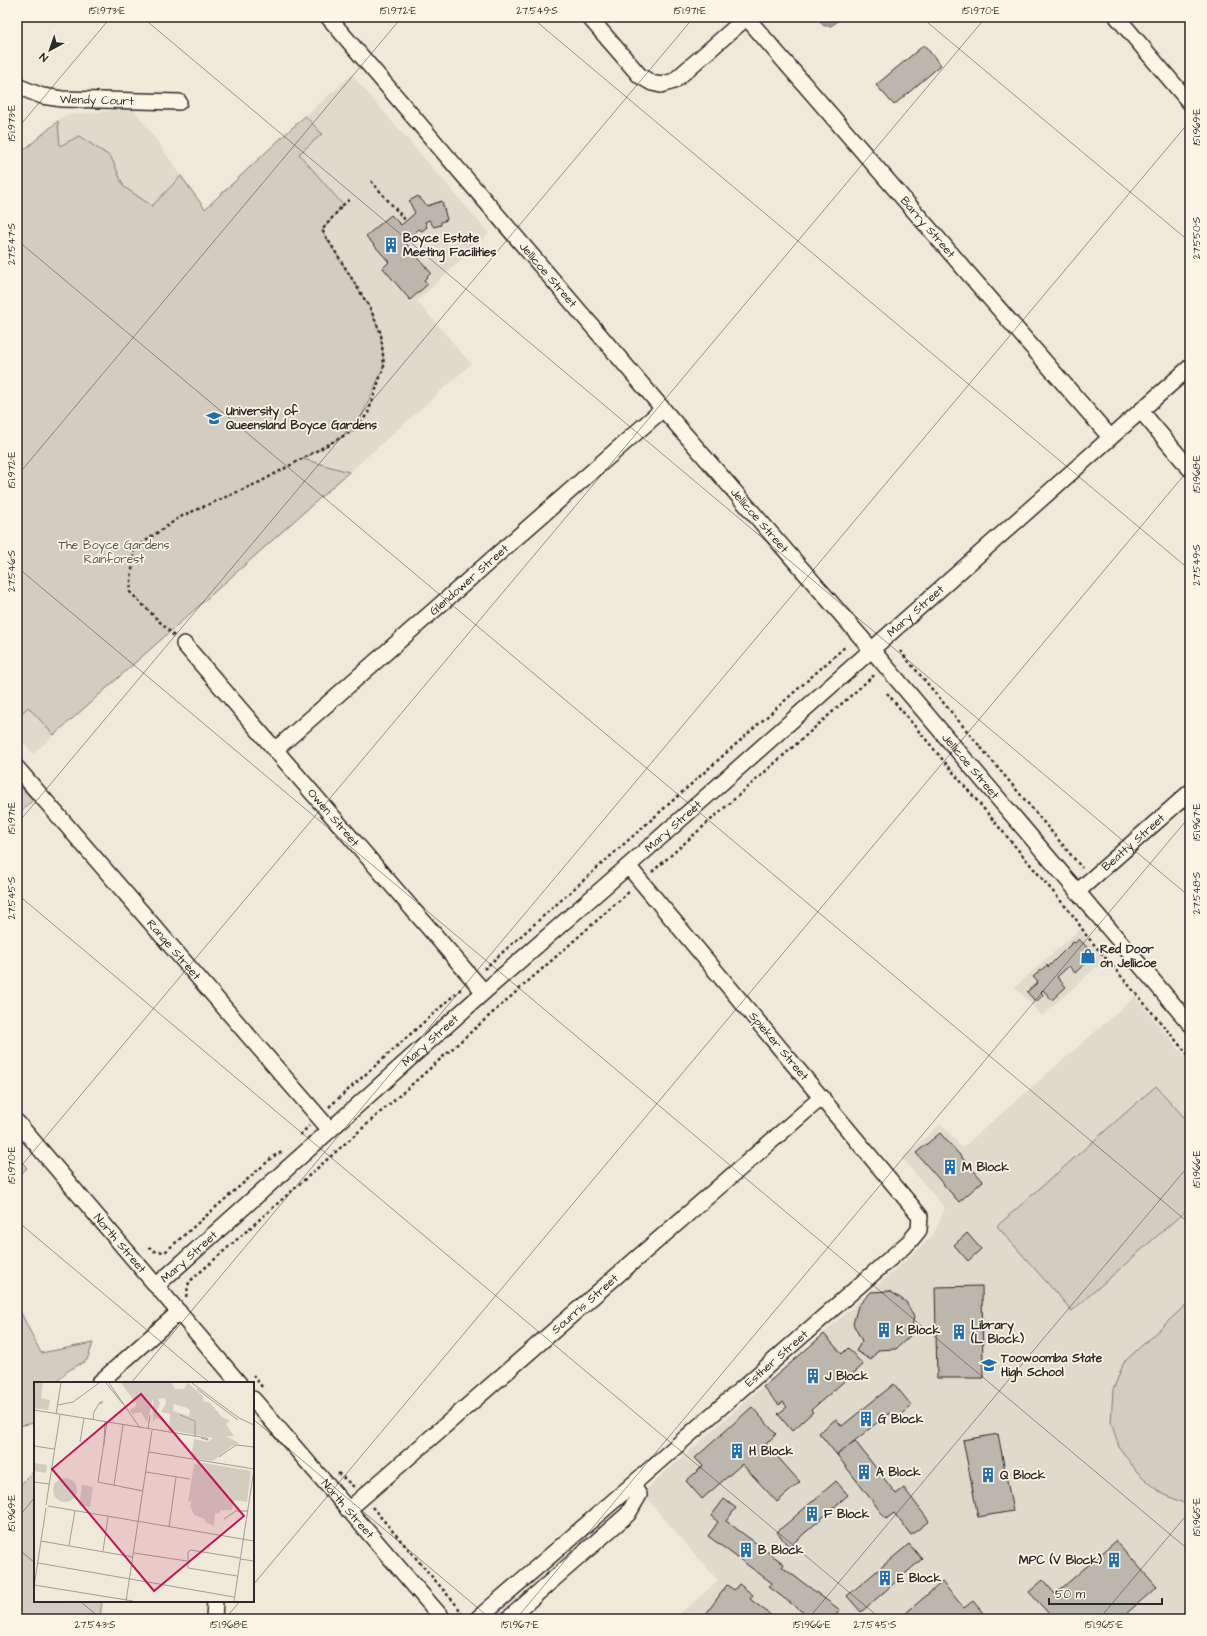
<svg xmlns="http://www.w3.org/2000/svg" width="1207" height="1636" font-family="'Architects Daughter',sans-serif">
<rect width="100%" height="100%" fill="#efe9da"/>
<filter id="ink" filterUnits="userSpaceOnUse"><feTurbulence type="fractalNoise" baseFrequency=".025" numOctaves="2"/><feDisplacementMap in="SourceGraphic" scale="8" xChannelSelector="R" yChannelSelector="G"/><feConvolveMatrix kernelMatrix="1 2 1 2 8 2 1 2 1" color-interpolation-filters="sRGB"/></filter>
<g filter="url(#ink)">
<!-- built -->
<g fill="#e0dacc">
<path d="M352,75L489,233L417,301L471,364L33,754L17,735V156L65,115L134,109L205,209L278,140Z"/>
<path d="M1079,930L1104,960L1042,1016L1015,987Z"/>
<path d="M1135,997L1190,1062V1619H674L718,1581L642,1493L932,1237L945,1208L902,1158L941,1124L962,1148Z"/>
</g>
<!-- green -->
<g fill="#d2cdc0" stroke="#7e7c76">
<path d="M305,116L322,134L299,154L343,205L322,231L370,308L381,334L384,366L356,429L303,459L349,472L54,735L28,707L17,718V156L58,121L60,146L79,136L111,157L124,187L152,206L181,176L205,209Z"/>
<path d="M17,783L33,800L17,815Z"/>
<path d="M1156,1086L1190,1124V1207L1072,1311L997,1226Z"/>
<path d="M17,1156L27,1168L17,1178Z"/>
<path d="M1190,1301V1506L1161,1493L1137,1472L1119,1447L1111,1422L1113,1390L1124,1362Z"/>
<path d="M17,1305L41,1353L93,1343L87,1360L66,1372L56,1383H35V1423L17,1426Z"/>
<path d="M35,1470V1601H102L100,1619H17V1488Z"/>
</g>
<!-- water -->
<path fill="#a6a399" stroke="#75736d" d="M816,17H836L837,22L831,26H824Z"/>
<!-- building -->
<g fill="#bcb7ac" stroke="#2b2b2b">
<path d="M924,45L941,65L894,105L876,85Z"/>
<path d="M418,196L427,206L442,201L447,220L441,222V225L434,227L429,220L425,222L427,227L422,231L419,229L404,241L431,273L424,280L428,284L410,300L383,268L389,262L366,236L391,215L401,225L406,221L415,213L409,201Z"/>
<path d="M1079,939L1094,955L1075,973L1069,966L1057,977L1066,987L1052,1000L1043,990L1041,992L1043,995L1036,1002L1027,992L1038,982L1033,977L1047,965L1048,967L1073,942L1075,943Z"/>
<path d="M940,1133L983,1181L959,1202L916,1153Z"/>
<path d="M967,1233L981,1249L968,1261L954,1245Z"/>
<path d="M982,1286L983,1378H937L935,1287Z"/>
<path d="M890,1291L906,1302L914,1317L910,1336L896,1349L878,1350L871,1360L856,1351L862,1341L853,1324L858,1306L871,1292Z"/>
<path d="M824,1334L842,1354L848,1348L863,1365L811,1410L813,1412L792,1431L778,1414L787,1407L783,1402L779,1405L763,1387Z"/>
<path d="M894,1384L912,1406L895,1420L889,1413L837,1455L819,1433L836,1419L842,1426Z"/>
<path d="M752,1407L776,1434L766,1444L800,1482L777,1502L742,1464L702,1499L686,1481L703,1466L695,1458Z"/>
<path d="M998,1434L1013,1511L978,1517L963,1440Z"/>
<path d="M855,1441L896,1494L904,1488L929,1521L911,1535L894,1513L886,1519L837,1455Z"/>
<path d="M836,1481L848,1495L789,1547L777,1532Z"/>
<path d="M724,1499L736,1508L726,1521L784,1564L782,1567L840,1610L833,1619H812L769,1587L772,1583L708,1536L718,1522L711,1516Z"/>
<path d="M1116,1541L1157,1587L1120,1619H1046L1050,1615L1029,1592L1043,1580L1055,1594Z"/>
<path d="M909,1544L922,1559L861,1612L847,1596Z"/>
<path d="M942,1582L964,1608L973,1601L988,1619H899Z"/>
<path d="M739,1584L753,1595L750,1599L776,1619H713L706,1614L727,1585L734,1590Z"/>
</g>
<g fill="none" stroke-linecap="round" stroke-linejoin="round">
<defs>
<g id="minor">
<path id="s1" d="M328,17L663,409L872,650L1190,1024"/>
<path d="M589,17L640,76L652,83L661,85L674,81L747,17"/>
<path id="s2" d="M746,17L1110,437"/>
<path d="M1117,17L1190,103"/>
<path id="s3" d="M17,86L42,96L62,99L179,102"/>
<path d="M1141,411L1190,469"/>
<path id="s4" d="M184,644L484,992"/>
<path id="s5" d="M275,750L663,409"/>
<path id="s6" d="M17,768L330,1130"/>
<path id="s7" d="M1077,892L1190,792"/>
<path id="s8" d="M17,1122L239,1383"/>
<path id="s9" d="M156,1286L484,992L628,866L1190,367"/>
<path d="M99,1383L179,1312"/>
<path id="s10" d="M253,1399L443,1619"/>
<path id="s11" d="M348,1510L822,1097"/>
<path d="M214,1619L215,1601"/>
<path id="s12" d="M477,1619L632,1485L910,1241L919,1230L920,1216L628,866"/>
<path d="M508,1619L628,1514L639,1495L632,1485"/>
</g>
</defs>
<!-- minor casing -->
<use href="#minor" stroke="#2b2b2b" stroke-width="18"/>
<!-- path -->
<g stroke="#2b2b2b" stroke-width="2.5" stroke-dasharray="3 3" stroke-linecap="butt">
<path d="M371,181L406,221"/>
<path d="M174,636L130,592L134,549L180,517L260,482L356,429L368,413L384,366L381,334L370,308L322,230L343,205L350,199"/>
<path d="M900,651L1082,868"/>
<path d="M887,693L1075,918L1086,935L1190,1057"/>
<path d="M652,872L873,676L874,677"/>
<path d="M484,969L846,646"/>
<path d="M329,1107L462,988"/>
<path d="M300,1135L309,1126"/>
<path d="M149,1247L154,1251L165,1252L274,1156L282,1152"/>
<path d="M186,1297L189,1282L630,891"/>
<path d="M253,1375L262,1387"/>
<path d="M338,1473L354,1487"/>
<path d="M372,1507L458,1607L462,1615"/>
</g>
<!-- minor -->
<use href="#minor" stroke="#fcf5e5" stroke-width="15"/>
</g>
</g>
<!-- ticks -->
<path fill="none" stroke="#2b2b2b" stroke-width="1" stroke-opacity="0.45" d="M142,17L1190,897M531,17L1190,570M921,17L1190,242M17,129L111,17M17,240L1190,1224M17,476L402,17M17,567L1190,1551M17,824L694,17M17,894L881,1619M17,1171L986,17M17,1221L210,1383M131,1383L1190,121M253,1419L491,1619M17,1519L35,1497M17,1548L35,1563M253,1585L1190,468M80,1601L101,1619M225,1619L240,1601M516,1619L1190,816M808,1619L1190,1164M1099,1619L1190,1511"/>
<!-- icons -->
<defs>
<symbol id="building-bare" viewBox="-9 -9 18 18"><path d="M-4-6H4V6H1V3H-1V6H-4ZM-2.5-4.3h1.7v1.8h-1.7ZM.8-4.3h1.7v1.8H.8ZM-2.5-1h1.7V.8h-1.7ZM.8-1h1.7V.8H.8Z" fill="#1f6fb2" stroke="#fcf5e5" stroke-width="2.5" paint-order="stroke"/></symbol>
<symbol id="university-bare" viewBox="-9 -9 18 18"><path d="M0-5L7-2L0 1L-7-2ZM-4 1L0 2.5L4 1V4Q0 6-4 4Z" fill="#1f6fb2" stroke="#fcf5e5" stroke-width="2.5" paint-order="stroke"/></symbol>
<symbol id="shop-bare" viewBox="-9 -9 18 18"><path d="M-5-2.5h2.3a2.7 3.5 0 0 1 5.4 0H5L5.5 6h-11ZM-1.5-2.5h3a1.5 2.3 0 0 0-3 0Z" fill="#1f6fb2" stroke="#fcf5e5" stroke-width="2.5" paint-order="stroke"/></symbol>
<symbol id="school-bare" viewBox="-9 -9 18 18"><path d="M0-5L7-2L0 1L-7-2ZM-4 1L0 2.5L4 1V4Q0 6-4 4Z" fill="#1f6fb2" stroke="#fcf5e5" stroke-width="2.5" paint-order="stroke"/></symbol>
</defs>
<g fill-rule="evenodd">
<use href="#building-bare" x="380" y="234" width="22" height="22"/>
<use href="#university-bare" x="203" y="407" width="22" height="22"/>
<use href="#shop-bare" x="1077" y="945" width="22" height="22"/>
<use href="#building-bare" x="939" y="1156" width="22" height="22"/>
<use href="#building-bare" x="873" y="1319" width="22" height="22"/>
<use href="#building-bare" x="948" y="1321" width="22" height="22"/>
<use href="#school-bare" x="978" y="1354" width="22" height="22"/>
<use href="#building-bare" x="802" y="1365" width="22" height="22"/>
<use href="#building-bare" x="855" y="1408" width="22" height="22"/>
<use href="#building-bare" x="726" y="1440" width="22" height="22"/>
<use href="#building-bare" x="853" y="1461" width="22" height="22"/>
<use href="#building-bare" x="977" y="1464" width="22" height="22"/>
<use href="#building-bare" x="801" y="1503" width="22" height="22"/>
<use href="#building-bare" x="735" y="1539" width="22" height="22"/>
<use href="#building-bare" x="1103" y="1549" width="22" height="22"/>
<use href="#building-bare" x="874" y="1567" width="22" height="22"/>
</g>
<g text-anchor="middle" stroke-width="3.5" stroke-linejoin="round" paint-order="stroke">
<!-- street labels -->
<g font-size="12" fill="#2b2b2b" stroke="#fcf5e5">
<text dy="4" stroke="none"><textPath href="#s3" startOffset="82">Wendy Court</textPath></text>
<text dy="4" stroke="none"><textPath href="#s2" startOffset="278">Barry Street</textPath></text>
<text dy="4" stroke="none"><textPath href="#s1" startOffset="339">Jellicoe Street</textPath></text>
<text dy="4" stroke="none"><textPath href="#s1" startOffset="663">Jellicoe Street</textPath></text>
<text dy="4" stroke="none"><textPath href="#s5" startOffset="258">Glendower Street</textPath></text>
<text dy="4" stroke="none"><textPath href="#s9" startOffset="1016">Mary Street</textPath></text>
<text dy="4" stroke="none"><textPath href="#s1" startOffset="987">Jellicoe Street</textPath></text>
<text dy="4" stroke="none"><textPath href="#s4" startOffset="229">Owen Street</textPath></text>
<text dy="4" stroke="none"><textPath href="#s9" startOffset="692">Mary Street</textPath></text>
<text dy="4" stroke="none"><textPath href="#s7" startOffset="75">Beatty Street</textPath></text>
<text dy="4" stroke="none"><textPath href="#s6" startOffset="240">Range Street</textPath></text>
<text dy="4" stroke="none"><textPath href="#s9" startOffset="368">Mary Street</textPath></text>
<text transform="translate(779 1046) rotate(50)" y="4">Spieker Street</text>
<text dy="4" stroke="none"><textPath href="#s8" startOffset="159">North Street</textPath></text>
<text dy="4" stroke="none"><textPath href="#s9" startOffset="44">Mary Street</textPath></text>
<text dy="4" stroke="none"><textPath href="#s11" startOffset="314">Sourris Street</textPath></text>
<text dy="4" stroke="none"><textPath href="#s12" startOffset="397">Esther Street</textPath></text>
<text dy="4" stroke="none"><textPath href="#s10" startOffset="145">North Street</textPath></text>
</g>
<!-- poi labels -->
<g font-size="12" font-weight="bold" fill="#2b2b2b" stroke="#fcf5e5" text-anchor="start">
<text x="403" y="242">Boyce Estate<tspan x="403" dy="14">Meeting Facilities</tspan></text>
<text x="226" y="415">University of<tspan x="226" dy="14">Queensland Boyce Gardens</tspan></text>
<text x="1100" y="953">Red Door<tspan x="1100" dy="14">on Jellicoe</tspan></text>
<text x="962" y="1171">M Block</text>
<text x="971" y="1329">Library<tspan x="971" dy="14">(L Block)</tspan></text>
<text x="896" y="1334">K Block</text>
<text x="1001" y="1362">Toowoomba State<tspan x="1001" dy="14">High School</tspan></text>
<text x="825" y="1380">J Block</text>
<text x="878" y="1423">G Block</text>
<text x="749" y="1455">H Block</text>
<text x="876" y="1476">A Block</text>
<text x="1000" y="1479">Q Block</text>
<text x="824" y="1518">F Block</text>
<text x="758" y="1554">B Block</text>
<text x="1102" y="1564" text-anchor="end">MPC (V Block)</text>
<text x="897" y="1582">E Block</text>
</g>
<!-- park labels -->
<g font-size="12" fill="#555450" stroke="#fcf5e5">
<text x="114" y="549">The Boyce Gardens<tspan x="114" dy="14">Rainforest</tspan></text>
</g>
</g>
<!-- overview -->
<g transform="translate(34 1382)">
<rect width="220" height="220" fill="#efe9da"/>
<path d="M0,1H9L7,16L16,18L14,28L0,26ZM87,1H138L141,7H150L154,1L169,14V19L176,21L189,36L196,38L192,42L200,54H192L205,61L198,64L179,79L157,76L160,57L174,60L179,56L135,48L136,32L127,30L132,21L131,16L124,17L126,21L122,31L129,36L127,38L122,36L119,40V16L113,40L107,30L98,32L96,28L103,23ZM140,22L153,26L156,28L155,34L139,29ZM164,80L217,89L213,120L200,118L198,128H186L185,132L181,131L180,144L171,140V137L160,133L156,124L158,119L154,120L160,82L163,83ZM0,81L13,83L12,91L0,89ZM19 108a12 12 0 1 1 24 0a12 12 0 1 1-24 0ZM48,103L59,105L56,125L45,124Z" fill="#d2cdc0" fill-rule="evenodd"/>
<path fill="none" stroke="#a19d94" stroke-width="1" d="M72,1L89,22M75,1L106,46M158,1L205,36L220,43M163,7L204,38M24,23L39,20L65,1M0,28L173,56L174,58L167,56M22,32L27,1M146,33L161,39V55M59,38L60,30L66,20H69L66,22M73,40L64,100L109,109M114,47L116,33M46,60L50,36M70,63L71,40M0,64L20,67M115,70L220,87M185,75L202,63L220,65M112,90L156,97M0,100L15,102M80,103L89,43M12,123L26,33M14,124L220,159M190,137L202,129H213M135,145L142,95M7,159L99,175M35,163L41,129M69,169L74,135M100,171L153,179M206,177L220,179M4,181L200,215M203,194L154,186V170L157,168L206,176M0,203L99,219M0,205L12,126M92,219L118,48M200,219L220,87"/>
<path fill="#c2185b" fill-opacity="0.15" stroke="#c2185b" stroke-width="2" d="M107,12L210,134L120,209L18,87Z"/>
<rect width="220" height="220" fill="none" stroke="#2b2b2b" stroke-width="2"/>
</g>
<!-- margin -->
<rect width="1207" height="1636" fill="none" stroke="#fcf5e5" stroke-width="44"/>
<!-- north arrow -->
<g transform="translate(50 50) rotate(220)" stroke="#fcf5e5" stroke-width="3" paint-order="stroke">
<path d="M0-3L7 15L0 10L-7 15Z" fill="#2b2b2b"/>
<text y="-6" font-size="11" font-weight="bold" text-anchor="middle" fill="#2b2b2b">N</text>
</g>
<!-- scale -->
<path d="M1049 1598v6h113v-6" fill="none" stroke="#2b2b2b" stroke-width="2"/>
<text x="1055" y="1598" font-size="12" fill="#2b2b2b" stroke="#fcf5e5" stroke-width="3" paint-order="stroke">50 m</text>
<rect x="22" y="22" width="1163" height="1592" fill="none" stroke="#2b2b2b" stroke-width="1.5"/>
<g font-size="10" text-anchor="middle" fill="#2b2b2b">
<text x="107" y="14">151.973°E</text>
<text x="398" y="14">151.972°E</text>
<text x="537" y="14">27.549°S</text>
<text x="690" y="14">151.971°E</text>
<text x="981" y="14">151.970°E</text>
<text transform="translate(11 123) rotate(-90)" y="4">151.973°E</text>
<text transform="translate(1196 127) rotate(-90)" y="4">151.969°E</text>
<text transform="translate(1196 238) rotate(-90)" y="4">27.550°S</text>
<text transform="translate(11 244) rotate(-90)" y="4">27.547°S</text>
<text transform="translate(11 470) rotate(-90)" y="4">151.972°E</text>
<text transform="translate(1196 474) rotate(-90)" y="4">151.968°E</text>
<text transform="translate(1196 565) rotate(-90)" y="4">27.549°S</text>
<text transform="translate(11 571) rotate(-90)" y="4">27.546°S</text>
<text transform="translate(11 818) rotate(-90)" y="4">151.971°E</text>
<text transform="translate(1196 822) rotate(-90)" y="4">151.967°E</text>
<text transform="translate(1196 893) rotate(-90)" y="4">27.548°S</text>
<text transform="translate(11 898) rotate(-90)" y="4">27.545°S</text>
<text transform="translate(11 1165) rotate(-90)" y="4">151.970°E</text>
<text transform="translate(1196 1169) rotate(-90)" y="4">151.966°E</text>
<text transform="translate(11 1513) rotate(-90)" y="4">151.969°E</text>
<text transform="translate(1196 1517) rotate(-90)" y="4">151.965°E</text>
<text x="95" y="1628">27.543°S</text>
<text x="229" y="1628">151.968°E</text>
<text x="520" y="1628">151.967°E</text>
<text x="812" y="1628">151.966°E</text>
<text x="875" y="1628">27.545°S</text>
<text x="1104" y="1628">151.965°E</text>
</g>
</svg>
